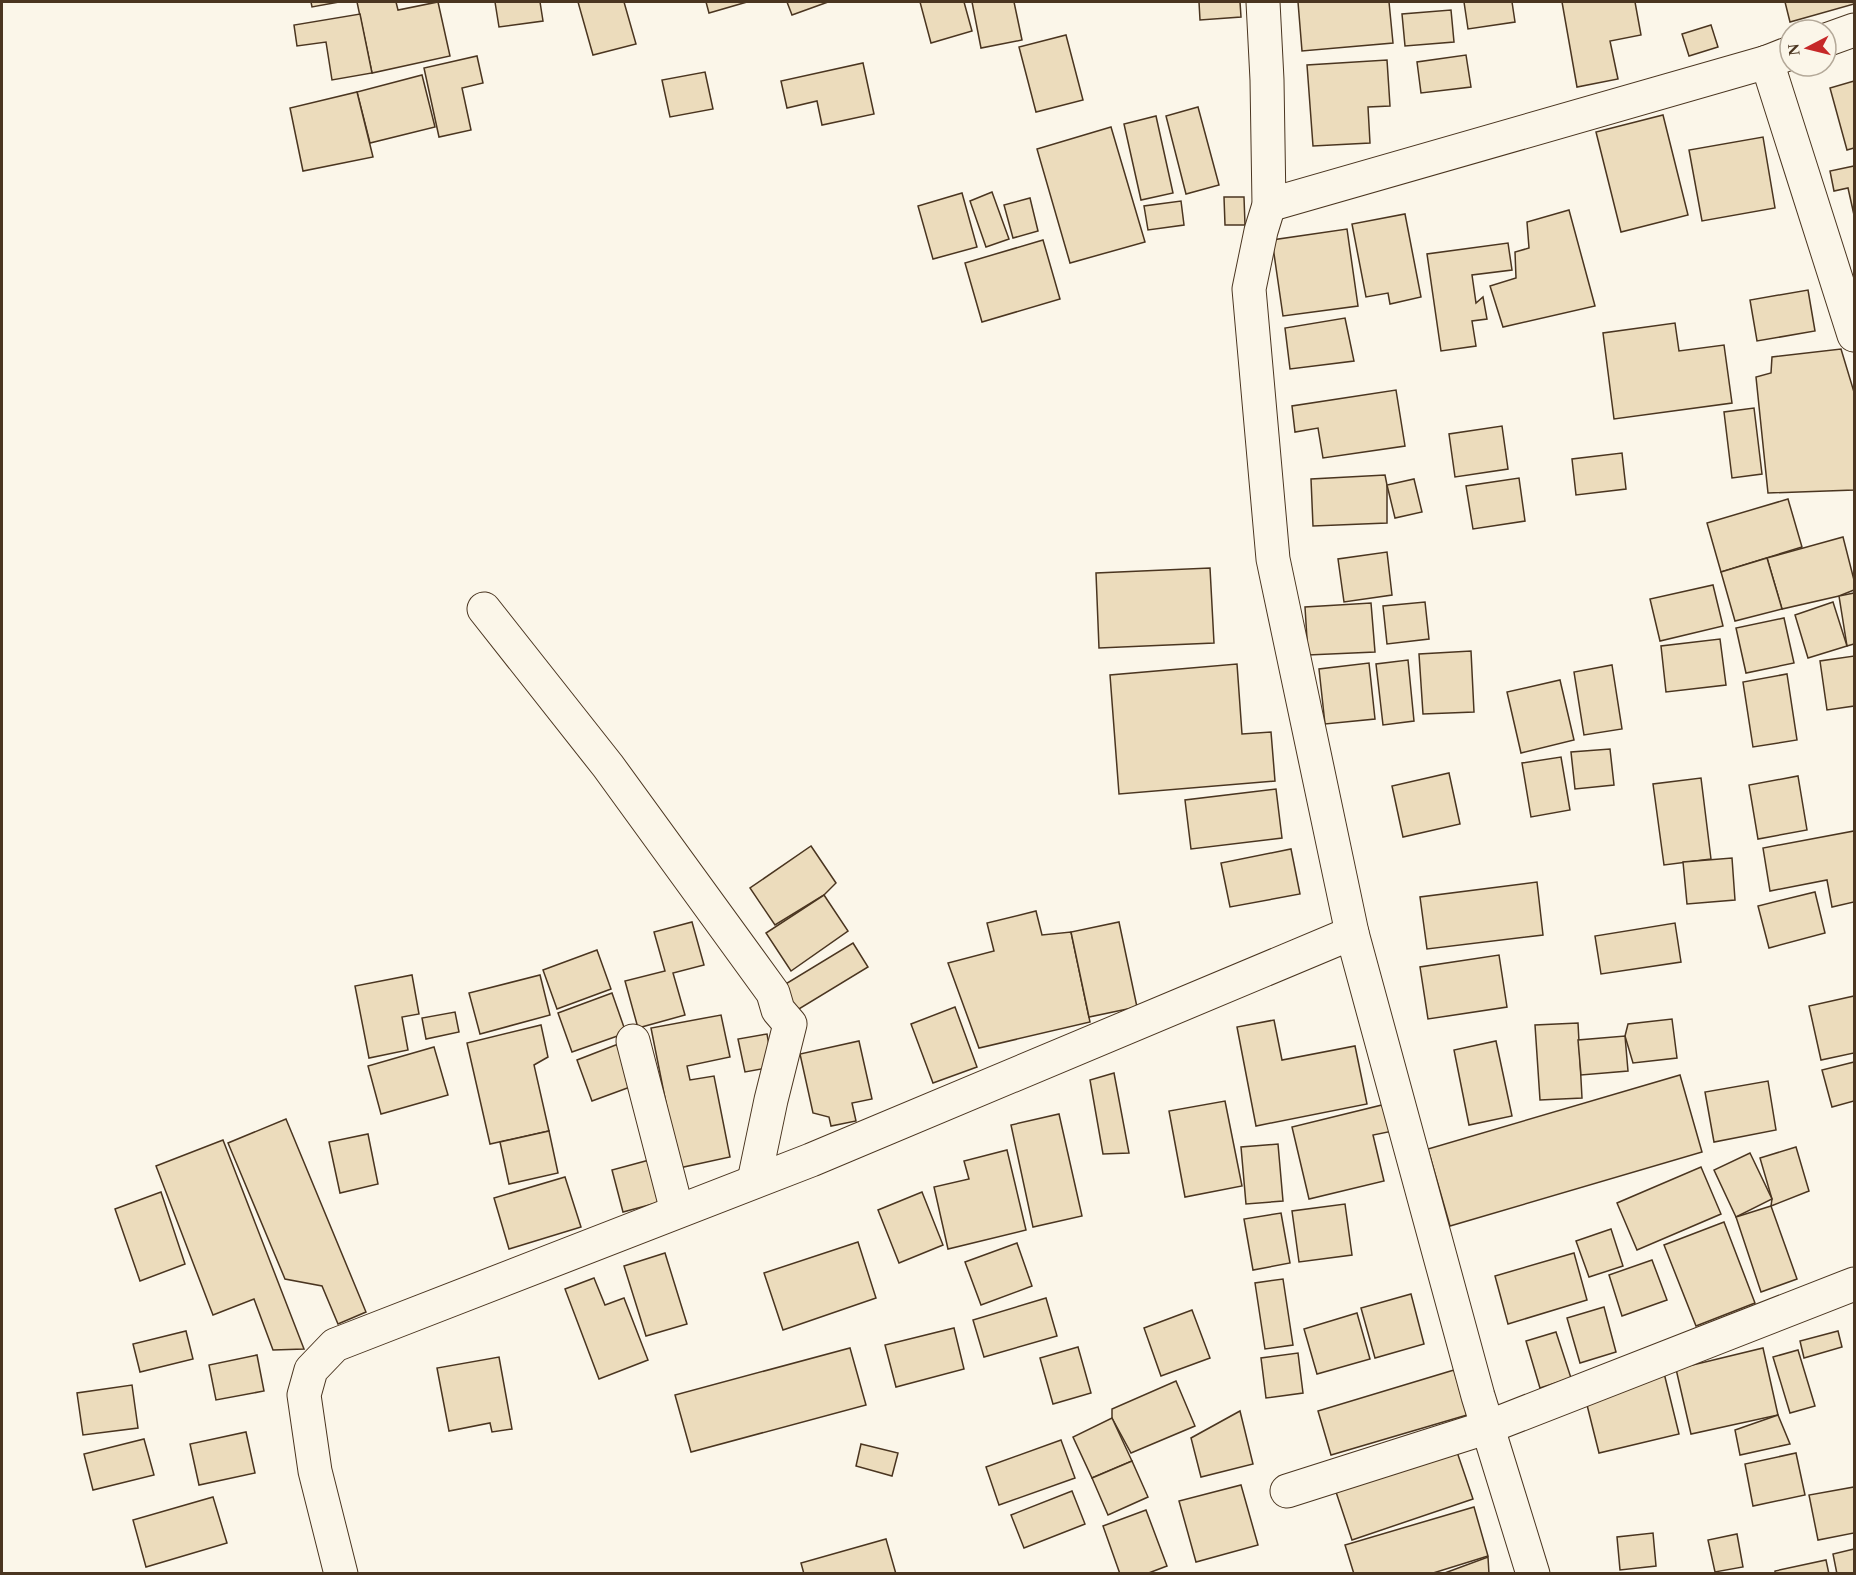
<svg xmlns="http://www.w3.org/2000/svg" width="1856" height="1575" font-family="Georgia,serif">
<rect width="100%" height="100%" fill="#fbf6e9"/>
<!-- building -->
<g fill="#ecdcbc" stroke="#4a3520" stroke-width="1.5">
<path d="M311,2H339L312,7Z"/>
<path d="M357,2H396L398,10L438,2L450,56L372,73Z"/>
<path d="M495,2H540L543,21L499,27Z"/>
<path d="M578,2H624L636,44L593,55Z"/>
<path d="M706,2H747L709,13Z"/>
<path d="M787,2H828L792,15Z"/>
<path d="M920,2H964L972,31L931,43Z"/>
<path d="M972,2H1014L1022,40L981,48Z"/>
<path d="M1199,2H1240L1241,17L1200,20Z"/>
<path d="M1298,2H1389L1393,43L1302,51Z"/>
<path d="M1464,2H1512L1515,22L1468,29Z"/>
<path d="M1562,2H1635L1641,35L1610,41L1618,79L1577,87Z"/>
<path d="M1785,2H1854V4L1790,22Z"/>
<path d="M1451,10L1454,42L1405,46L1402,14Z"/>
<path d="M360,14L372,73L332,80L326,42L297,46L294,25Z"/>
<path d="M1711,25L1718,47L1689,56L1682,34Z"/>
<path d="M1066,35L1083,100L1036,112L1019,47Z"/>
<path d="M1466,55L1471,87L1421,93L1417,62Z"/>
<path d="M477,56L483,83L462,88L471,130L439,137L424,68Z"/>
<path d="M1387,60L1390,106L1368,107L1370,143L1313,146L1307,65Z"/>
<path d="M863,63L874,114L822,125L817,101L787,108L781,81Z"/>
<path d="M705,72L713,109L670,117L662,80Z"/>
<path d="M422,75L435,127L370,143L357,92Z"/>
<path d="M1854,81V148L1847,150L1830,88Z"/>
<path d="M357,92L373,157L303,171L290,108Z"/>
<path d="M1198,107L1219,185L1186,194L1166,116Z"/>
<path d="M1663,115L1688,215L1621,232L1596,132Z"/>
<path d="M1156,116L1173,193L1141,200L1124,124Z"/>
<path d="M1111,127L1145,242L1070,263L1037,149Z"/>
<path d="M1763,137L1775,208L1702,221L1689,150Z"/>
<path d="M1854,166V215L1848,188L1834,191L1830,171Z"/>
<path d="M992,192L1009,239L986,247L970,201Z"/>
<path d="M962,193L977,247L933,259L918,206Z"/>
<path d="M1224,197H1244L1245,225H1225Z"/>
<path d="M1030,198L1038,231L1013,238L1004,205Z"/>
<path d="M1181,201L1184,225L1148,230L1144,206Z"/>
<path d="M1569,210L1595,306L1503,327L1490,286L1516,278L1515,252L1529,248L1527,222Z"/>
<path d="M1405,214L1421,297L1390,304L1388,293L1366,297L1352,224Z"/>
<path d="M1347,229L1358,306L1283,316L1272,240Z"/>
<path d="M1043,240L1060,299L982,322L965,263Z"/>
<path d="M1508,243L1512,270L1472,275L1476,303L1483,297L1487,319L1472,321L1476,346L1441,351L1427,254Z"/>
<path d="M1808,290L1815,331L1757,341L1750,300Z"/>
<path d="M1345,318L1354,361L1290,369L1285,328Z"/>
<path d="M1675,323L1679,351L1724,345L1732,403L1614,419L1603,333Z"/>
<path d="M1841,349L1854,392V490L1768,493L1756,377L1771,373L1772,357Z"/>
<path d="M1396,390L1405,446L1323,458L1318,428L1295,432L1292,406Z"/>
<path d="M1754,408L1762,474L1732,478L1724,412Z"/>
<path d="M1502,426L1508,469L1455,477L1449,434Z"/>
<path d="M1622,453L1626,489L1576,495L1572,459Z"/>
<path d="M1385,475L1387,485V523L1313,526L1311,479Z"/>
<path d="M1519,478L1525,521L1473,529L1466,486Z"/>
<path d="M1414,479L1422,512L1395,518L1387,485Z"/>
<path d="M1788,499L1802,547L1721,572L1707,523Z"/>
<path d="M1843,537L1854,580V590L1839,596L1782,609L1767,558Z"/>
<path d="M1387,552L1392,595L1344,602L1338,559Z"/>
<path d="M1767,558L1782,609L1735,621L1721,572Z"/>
<path d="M1210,568L1214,643L1099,648L1096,573Z"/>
<path d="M1713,585L1723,626L1660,641L1650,599Z"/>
<path d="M1854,593V644L1847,646L1839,596Z"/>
<path d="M1425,602L1429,639L1387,644L1383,606Z"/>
<path d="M1833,602L1847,646L1808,658L1795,615Z"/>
<path d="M1371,603L1375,652L1308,655L1305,607Z"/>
<path d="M1784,618L1794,663L1746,673L1736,628Z"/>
<path d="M1720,639L1726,685L1666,692L1661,646Z"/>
<path d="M1471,651L1474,712L1423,714L1419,654Z"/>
<path d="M1854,656V706L1827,710L1820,661Z"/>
<path d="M1408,660L1414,721L1383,725L1376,664Z"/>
<path d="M1369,663L1375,719L1325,724L1319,669Z"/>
<path d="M1237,664L1242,734L1271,732L1275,781L1119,794L1110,675Z"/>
<path d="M1612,665L1622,729L1584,735L1574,672Z"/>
<path d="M1787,674L1797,740L1753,747L1743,682Z"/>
<path d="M1560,680L1574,740L1521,753L1507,692Z"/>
<path d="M1610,749L1614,785L1575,789L1571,752Z"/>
<path d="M1561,757L1570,810L1531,817L1522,763Z"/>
<path d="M1449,773L1460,824L1403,837L1392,786Z"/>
<path d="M1798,776L1807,830L1758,839L1749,785Z"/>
<path d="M1701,778L1711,859L1664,865L1653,784Z"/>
<path d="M1276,789L1282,838L1191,849L1185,800Z"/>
<path d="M1854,831V902L1832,907L1827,880L1770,891L1763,848Z"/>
<path d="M811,846L836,883L824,895L775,925L750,888Z"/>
<path d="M1291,849L1300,894L1230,907L1221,863Z"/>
<path d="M1732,858L1735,900L1687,904L1683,862Z"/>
<path d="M1537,882L1543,935L1427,949L1420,897Z"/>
<path d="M1815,892L1825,933L1769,948L1758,906Z"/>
<path d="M824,895L848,931L791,971L766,933Z"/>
<path d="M1036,911L1042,935L1071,932L1090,1022L979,1048L948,963L994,951L987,923Z"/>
<path d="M692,922L704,965L673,973L685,1015L638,1028L625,981L665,971L654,932Z"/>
<path d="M1119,922L1137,1007L1089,1017L1071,932Z"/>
<path d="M1675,923L1681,962L1601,974L1595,936Z"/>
<path d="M853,943L868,967L794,1012L779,988Z"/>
<path d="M597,950L611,989L557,1009L543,970Z"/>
<path d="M1499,955L1507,1007L1428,1019L1420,967Z"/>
<path d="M412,975L419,1014L402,1017L408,1050L369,1058L355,986Z"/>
<path d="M540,975L550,1015L480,1034L469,993Z"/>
<path d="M612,993L626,1033L572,1052L558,1013Z"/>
<path d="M1854,996V1053L1821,1060L1809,1006Z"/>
<path d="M955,1007L977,1067L933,1083L911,1024Z"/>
<path d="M455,1012L459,1032L426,1039L422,1018Z"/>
<path d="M721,1015L730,1057L687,1066L690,1080L714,1076L730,1157L679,1168L651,1028Z"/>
<path d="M1672,1019L1677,1058L1633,1063L1625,1036L1628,1024Z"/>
<path d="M1274,1020L1282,1060L1355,1046L1367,1104L1256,1126L1237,1027Z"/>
<path d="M1578,1023L1582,1098L1540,1100L1535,1025Z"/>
<path d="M541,1025L548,1057L534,1065L549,1131L490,1144L467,1043Z"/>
<path d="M767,1034L773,1067L745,1072L738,1039Z"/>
<path d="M1625,1036L1628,1071L1581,1075L1578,1040Z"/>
<path d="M626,1041L641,1083L592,1101L577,1060Z"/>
<path d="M859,1041L872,1099L852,1103L856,1121L831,1126L829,1117L813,1113L800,1054Z"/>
<path d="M1496,1041L1512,1116L1469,1125L1454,1050Z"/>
<path d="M434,1047L448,1095L381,1114L368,1066Z"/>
<path d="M1854,1062V1101L1832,1107L1822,1070Z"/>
<path d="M1114,1073L1129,1153L1103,1154L1090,1080Z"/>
<path d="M1680,1075L1702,1152L1450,1226L1428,1149Z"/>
<path d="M1768,1081L1776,1130L1714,1142L1705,1092Z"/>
<path d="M1225,1101L1242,1186L1185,1197L1169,1111Z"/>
<path d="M1386,1104L1393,1131L1373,1135L1384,1181L1309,1199L1292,1127Z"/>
<path d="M1059,1114L1082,1216L1033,1227L1011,1125Z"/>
<path d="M286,1119L366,1312L338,1324L322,1286L285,1279L228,1143Z"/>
<path d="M549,1131L558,1173L509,1184L500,1142Z"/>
<path d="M368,1134L378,1184L340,1193L329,1142Z"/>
<path d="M223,1140L304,1349L273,1350L254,1299L213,1315L156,1166Z"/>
<path d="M1278,1144L1283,1201L1246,1204L1241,1147Z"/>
<path d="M1796,1147L1809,1191L1771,1206L1772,1199L1760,1158Z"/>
<path d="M1007,1150L1026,1230L948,1249L934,1187L969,1179L964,1161Z"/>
<path d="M1750,1153L1772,1199L1736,1217L1714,1170Z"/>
<path d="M653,1159L664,1201L623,1212L612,1170Z"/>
<path d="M1701,1167L1721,1214L1637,1250L1617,1203Z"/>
<path d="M565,1177L581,1227L509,1249L494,1198Z"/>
<path d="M161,1192L185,1264L140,1281L115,1209Z"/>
<path d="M922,1192L943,1245L899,1263L878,1210Z"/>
<path d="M1345,1204L1352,1255L1299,1262L1292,1211Z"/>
<path d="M1771,1206L1797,1279L1761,1292L1736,1217Z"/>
<path d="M1281,1213L1290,1263L1253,1270L1244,1219Z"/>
<path d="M1724,1222L1755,1303L1696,1326L1664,1245Z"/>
<path d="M1611,1229L1623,1266L1589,1277L1576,1241Z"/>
<path d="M858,1242L876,1298L783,1330L764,1273Z"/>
<path d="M1017,1243L1032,1286L981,1305L965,1262Z"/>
<path d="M665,1253L687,1324L646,1336L624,1266Z"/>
<path d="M1574,1253L1587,1300L1508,1324L1495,1276Z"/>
<path d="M1652,1260L1667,1300L1622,1316L1609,1275Z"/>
<path d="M594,1278L605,1305L624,1298L648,1360L599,1379L565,1289Z"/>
<path d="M1283,1279L1293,1345L1265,1349L1255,1283Z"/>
<path d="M1411,1294L1424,1344L1375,1358L1361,1308Z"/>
<path d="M1046,1298L1057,1336L984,1357L973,1320Z"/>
<path d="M1604,1307L1616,1352L1580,1363L1567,1318Z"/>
<path d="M1192,1310L1210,1358L1161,1376L1144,1328Z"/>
<path d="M1357,1313L1370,1359L1317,1374L1304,1329Z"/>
<path d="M954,1328L964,1369L896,1387L885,1345Z"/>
<path d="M186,1331L193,1359L140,1372L133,1344Z"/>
<path d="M1838,1331L1842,1347L1804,1358L1800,1341Z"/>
<path d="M1556,1332L1571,1378L1540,1388L1526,1341Z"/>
<path d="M1078,1347L1091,1393L1053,1404L1040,1358Z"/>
<path d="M850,1348L866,1405L691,1452L675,1395Z"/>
<path d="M1763,1348L1778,1415L1691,1434L1676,1369Z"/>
<path d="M1798,1350L1815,1406L1790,1413L1773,1357Z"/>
<path d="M1298,1353L1303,1393L1266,1398L1261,1358Z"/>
<path d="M257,1355L264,1391L216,1400L209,1365Z"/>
<path d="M499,1357L512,1429L492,1432L490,1423L449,1431L437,1368Z"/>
<path d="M1454,1370L1467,1415L1331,1455L1318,1411Z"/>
<path d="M1664,1373L1679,1434L1599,1453L1584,1393Z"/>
<path d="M1176,1381L1195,1426L1131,1453L1112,1418V1409Z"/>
<path d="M132,1385L138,1428L83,1435L77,1393Z"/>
<path d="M1240,1411L1253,1464L1201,1477L1191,1438Z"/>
<path d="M1778,1415L1790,1444L1740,1455L1735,1430Z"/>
<path d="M1112,1418L1132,1461L1092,1478L1073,1437Z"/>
<path d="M246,1432L255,1473L199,1485L190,1444Z"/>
<path d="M144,1439L154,1475L93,1490L84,1454Z"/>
<path d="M1061,1440L1075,1478L999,1505L986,1467Z"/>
<path d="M861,1444L898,1453L892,1476L856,1466Z"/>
<path d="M1456,1449L1473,1499L1352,1540L1335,1489Z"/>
<path d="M1796,1453L1805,1495L1753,1506L1745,1464Z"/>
<path d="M1132,1461L1148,1497L1108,1515L1092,1478Z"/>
<path d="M1241,1485L1258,1545L1196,1562L1179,1501Z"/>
<path d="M1854,1487V1533L1818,1540L1809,1495Z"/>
<path d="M1072,1491L1085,1524L1024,1548L1011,1515Z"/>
<path d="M213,1497L227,1543L146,1567L133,1520Z"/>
<path d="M1474,1507L1488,1556L1430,1574H1354L1345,1545Z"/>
<path d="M1146,1510L1167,1566L1146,1574H1120L1103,1526Z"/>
<path d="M1653,1533L1656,1566L1620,1570L1617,1537Z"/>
<path d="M1737,1534L1743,1567L1715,1572L1708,1540Z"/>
<path d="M886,1539L896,1574H804L801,1563Z"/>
<path d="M1854,1549V1574H1837L1833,1554Z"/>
<path d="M1488,1557L1489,1574H1442Z"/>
<path d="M1826,1560L1829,1574H1775V1571Z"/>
</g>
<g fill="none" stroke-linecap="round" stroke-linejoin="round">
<defs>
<g id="minor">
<path d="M1826,40L1854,30"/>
<path d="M1767,62L1854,335"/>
<path d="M1269,205L1767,62L1790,53"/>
<path d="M484,609L608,766L773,993L778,1010L790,1024L771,1100L754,1181"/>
<path d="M633,1041L677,1211"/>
<path d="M1287,1491L1488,1427L1854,1284"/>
<path d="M341,1574L315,1471L304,1395L311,1370L335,1345L811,1160L1352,933"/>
</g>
<path id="tertiary" d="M1263,2L1267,80L1269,205L1261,231L1249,289L1273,559L1352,933L1478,1396L1533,1574"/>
</defs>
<!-- minor casing -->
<use href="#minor" stroke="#4a3520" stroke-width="35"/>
<!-- tertiary casing -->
<use href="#tertiary" stroke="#4a3520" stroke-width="35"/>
<!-- minor -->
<use href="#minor" stroke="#fbf6e9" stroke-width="33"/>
<!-- tertiary -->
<use href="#tertiary" stroke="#fbf6e9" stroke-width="33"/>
</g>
<!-- border -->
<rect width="1856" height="1575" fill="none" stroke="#4a3520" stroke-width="6"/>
<!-- north arrow -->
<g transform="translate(1808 48) rotate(263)"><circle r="28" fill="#fbf6e9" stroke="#b4a999" stroke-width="1.5"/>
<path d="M0-4.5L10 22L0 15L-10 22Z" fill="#c62828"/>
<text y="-9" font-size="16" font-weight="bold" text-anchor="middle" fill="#4a3520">N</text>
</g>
</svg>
